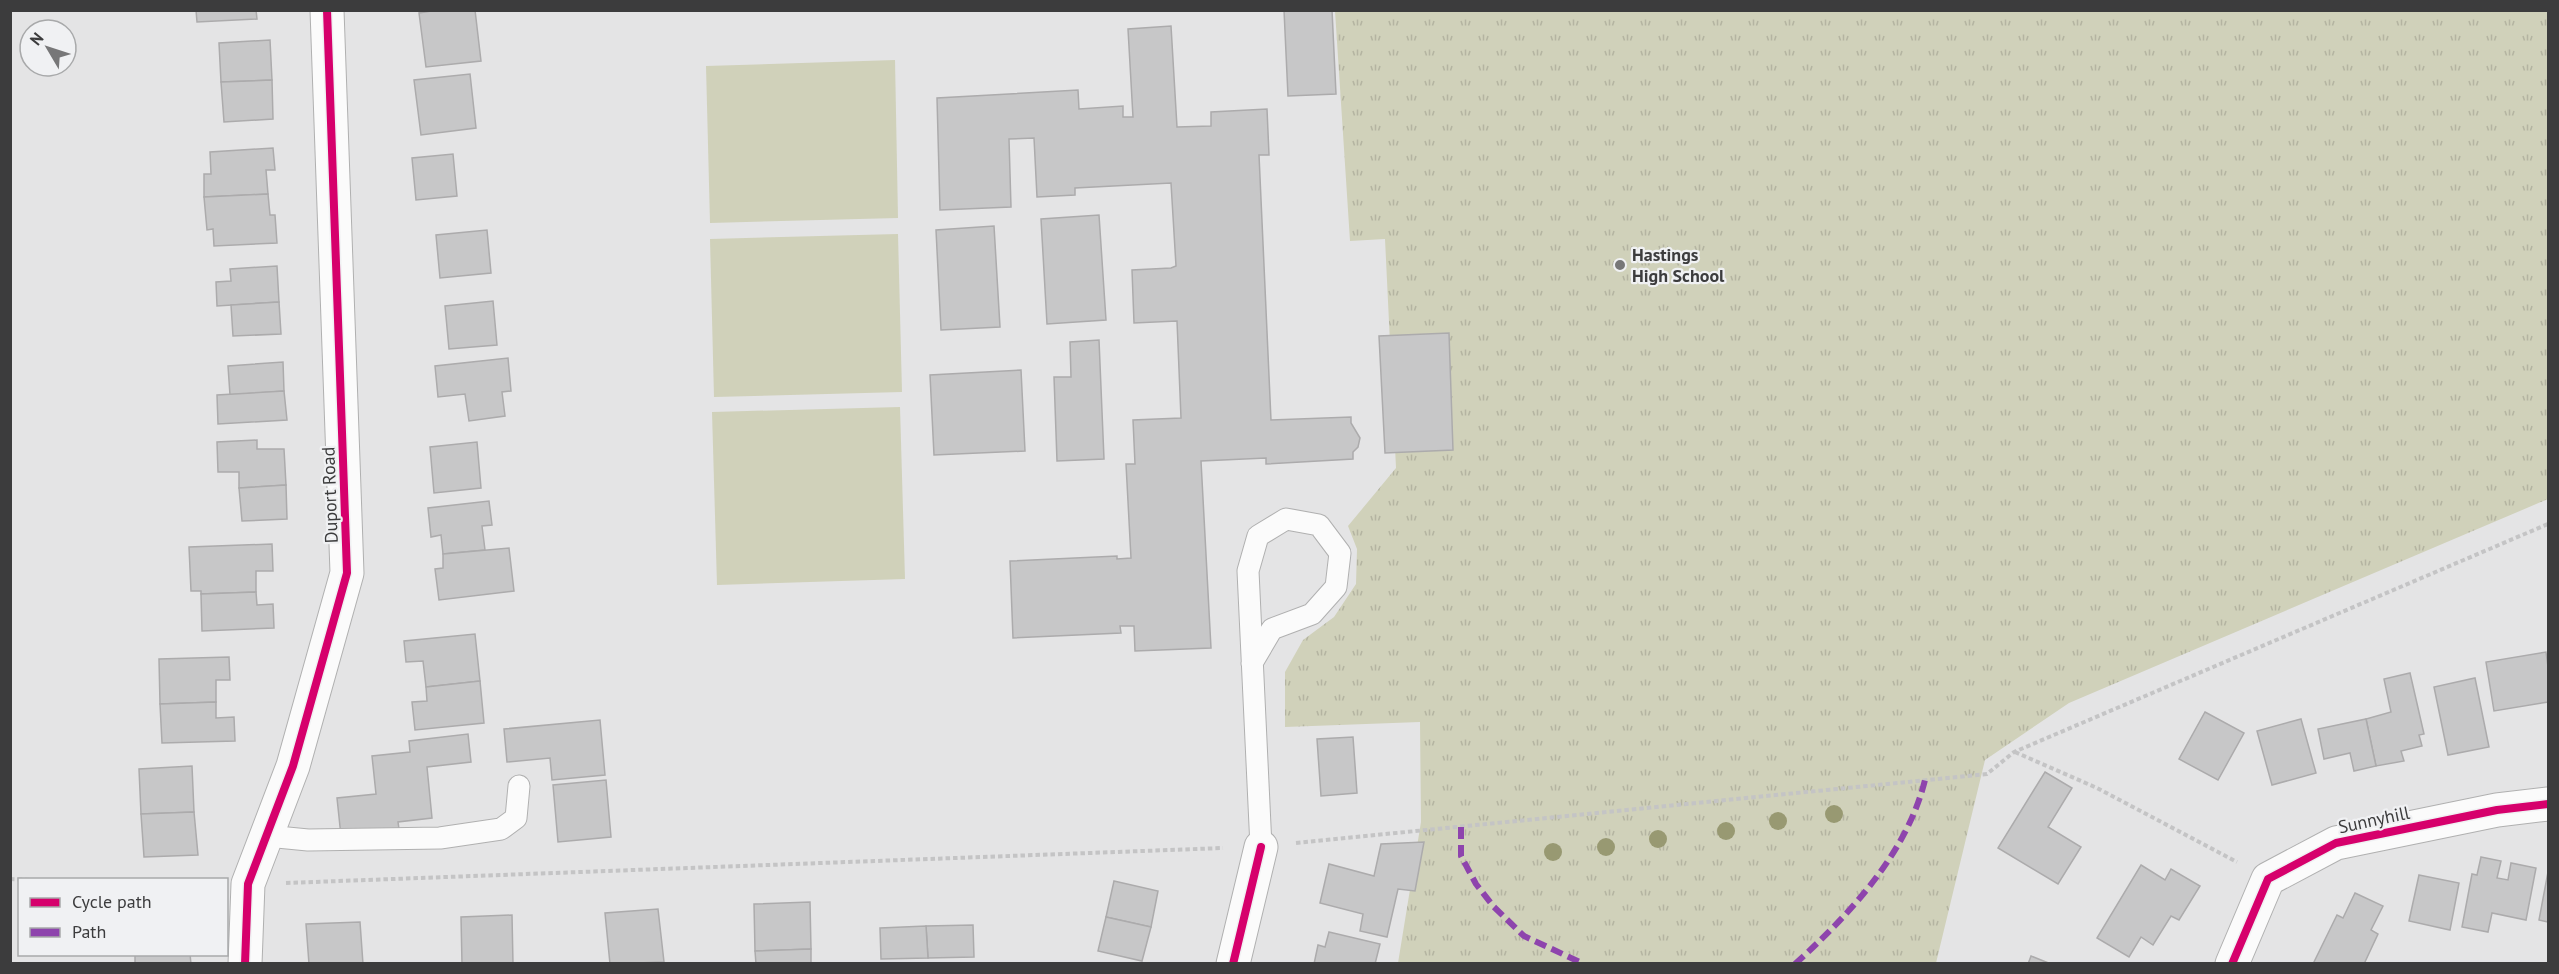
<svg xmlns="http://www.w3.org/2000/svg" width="2559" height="974" font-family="'PT Sans',sans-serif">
<defs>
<pattern id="park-tufts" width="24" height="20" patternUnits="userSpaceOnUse" patternTransform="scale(1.5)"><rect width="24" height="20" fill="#d0d1ba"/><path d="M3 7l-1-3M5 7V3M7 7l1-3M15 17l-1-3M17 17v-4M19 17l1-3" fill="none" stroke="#b4b4a1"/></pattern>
</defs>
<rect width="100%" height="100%" fill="#e4e4e5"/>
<!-- green -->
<g fill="#d0d1ba">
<path d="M895,60L898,218L710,223L706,66Z"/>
<path d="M898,234L902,392L714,397L710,239Z"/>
<path d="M900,407L905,579L717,585L712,412Z"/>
</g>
<!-- park -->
<path fill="url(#park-tufts)" d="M1335,11H2548V499L2069,703L1985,760L1936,963H1398L1421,822L1420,722L1285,727V672L1303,640L1334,617L1356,584L1357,549L1348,526L1396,468L1385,239L1350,241Z"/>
<!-- building -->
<g fill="#c7c7c8" stroke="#acabac" stroke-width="1.5">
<path d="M196,10H256L257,19L197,22Z"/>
<path d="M438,10H475L481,61L426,67L419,13Z"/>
<path d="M1284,10H1332L1336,94L1288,96Z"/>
<path d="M1171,26L1177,127L1211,126V112L1267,109L1269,155H1259L1271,420L1351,417V423L1360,438L1358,447L1353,452V459L1266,464V458L1201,461L1211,648L1135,651L1134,626H1120L1121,633L1013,638L1010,561L1117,556V559L1131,558L1126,464H1135L1133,420L1181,418L1177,321L1134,323L1132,270L1171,268L1176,266L1171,183L1075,188V195L1037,197L1034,138L1009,139L1011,207L940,210L937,98L1078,90L1079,109L1123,106V117H1133L1128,29Z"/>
<path d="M270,40L272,80L221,82L219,43Z"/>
<path d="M470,74L476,128L421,135L414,80Z"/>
<path d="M272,80L273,119L224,122L221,82Z"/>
<path d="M273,148L275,170H266L268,194L204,197V174H211L210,152Z"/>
<path d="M453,154L457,196L416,200L412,158Z"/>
<path d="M268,194L270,215H275L277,243L214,246L213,229L207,230L204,197Z"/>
<path d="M1099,215L1106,320L1047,324L1041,219Z"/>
<path d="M994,226L1000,327L941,330L936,230Z"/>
<path d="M487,230L491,273L440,278L436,235Z"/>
<path d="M277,266L279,302L217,306L216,282L231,281L230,269Z"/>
<path d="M493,301L497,345L449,349L445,306Z"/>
<path d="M279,302L281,334L233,336L231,305Z"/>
<path d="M1449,333L1453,450L1385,453L1379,336Z"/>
<path d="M1099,340L1104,459L1057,461L1054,377H1071L1070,342Z"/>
<path d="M508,358L511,391L502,392L505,416L469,421L465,394L438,397L435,366Z"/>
<path d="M283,362L284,391L230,395L228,366Z"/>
<path d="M1021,370L1025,451L934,455L930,375Z"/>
<path d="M284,391L287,420L218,424L217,395Z"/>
<path d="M257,440V449H284L286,485L239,488V472H218L217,442Z"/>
<path d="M477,442L481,488L434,493L430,447Z"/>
<path d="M286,485L287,519L242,521L239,488Z"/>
<path d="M489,501L492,525L482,526L485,550L443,554L441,535L431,537L428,508Z"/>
<path d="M272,544L273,571H256V592L201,594V591H191L189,547Z"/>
<path d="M509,548L514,591L439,600L435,569L443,568V554Z"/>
<path d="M256,592L257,605L273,604L274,628L202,631L201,594Z"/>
<path d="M475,634L480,681L426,687L423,661L406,662L404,641Z"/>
<path d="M2546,652L2548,667V702L2494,711L2486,662Z"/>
<path d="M229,657L230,680H216V702L160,704L159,659Z"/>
<path d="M2410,673L2424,734L2419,735L2422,746L2401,751L2404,761L2376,766L2366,719L2391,712L2384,679Z"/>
<path d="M2475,678L2489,747L2448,755L2434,687Z"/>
<path d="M480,681L484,723L415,730L412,702L427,701L426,687Z"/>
<path d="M216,702V718L234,717L235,741L162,743L160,704Z"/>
<path d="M2205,712L2244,733L2218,780L2179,759Z"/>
<path d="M2301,719L2316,773L2272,785L2257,731Z"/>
<path d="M2366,719L2376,766L2354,771L2350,753L2324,759L2318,729Z"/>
<path d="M600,720L605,775L552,780L550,758L507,762L504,729Z"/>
<path d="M468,734L471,762L427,767L432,818L398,822L399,829L341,836L337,798L376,794L372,756L410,752L409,741Z"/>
<path d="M1353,737L1357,793L1321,796L1317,739Z"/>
<path d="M192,766L194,812L141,814L139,769Z"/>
<path d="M2045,772L2072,788L2048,827L2081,847L2058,884L1998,848Z"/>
<path d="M606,780L611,837L558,842L553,785Z"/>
<path d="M194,812L198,855L144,857L141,814Z"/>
<path d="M1424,842L1415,891L1398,889L1387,937L1360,931L1363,914L1320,903L1329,864L1374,876L1381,844Z"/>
<path d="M2481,857L2501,861L2497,878L2508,880L2511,863L2536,868L2526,920L2492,913L2488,932L2462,927L2472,874L2477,875Z"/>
<path d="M2141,865L2165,880L2171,869L2200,886L2179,920L2171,916L2153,945L2141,937L2129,957L2097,938Z"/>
<path d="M2548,872V922L2539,920Z"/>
<path d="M2419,875L2459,883L2450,930L2409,921Z"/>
<path d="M1114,881L1158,891L1151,927L1106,917Z"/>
<path d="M2355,893L2383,906L2371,930L2378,934L2364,964H2313L2337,915L2343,918Z"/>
<path d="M810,902L811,949L755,951L754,904Z"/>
<path d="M658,909L664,962L610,964L605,913Z"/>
<path d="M512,915L513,964H462L461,917Z"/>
<path d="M1106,917L1151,927L1142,961L1098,951Z"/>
<path d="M360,922L363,964H309L306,924Z"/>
<path d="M973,925L974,957L928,958L926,926Z"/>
<path d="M926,926L928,958L881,959L880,928Z"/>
<path d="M1329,932L1380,944L1375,964H1314L1318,945L1325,947Z"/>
<path d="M811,949V964H756L755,951Z"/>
<path d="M135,954H190L191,964H135Z"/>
<path d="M2031,956L2051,964H2028Z"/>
</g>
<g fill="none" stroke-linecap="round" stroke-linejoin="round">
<defs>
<g id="service">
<path d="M1252,663L1272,629L1312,614L1336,587L1340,553L1319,525L1286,519L1258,536L1248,571L1261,847"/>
<path d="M267,836L308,840L440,838L501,829L516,818L519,786"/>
</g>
<g id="minor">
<path d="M245,964L248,884L293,766L347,573L327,10"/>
<path d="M1233,964L1261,847"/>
<path d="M2232,964L2268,879L2336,843L2497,810L2548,804"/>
</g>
</defs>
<!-- service casing -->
<use href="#service" stroke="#b0b0b0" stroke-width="23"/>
<!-- minor casing -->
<use href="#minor" stroke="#b0b0b0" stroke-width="35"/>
<!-- path -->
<g stroke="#c4c4c5" stroke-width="4" stroke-dasharray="4.5 3" stroke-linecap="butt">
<path d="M2015,752L2097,788L2237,862"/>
<path d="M1296,843L1987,774L2014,752L2548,524"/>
<path d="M10,879L30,880"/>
<path d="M286,883L1223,848"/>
</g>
<!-- service -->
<use href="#service" stroke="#fbfbfb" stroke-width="21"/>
<!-- minor -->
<use href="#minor" stroke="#fbfbfb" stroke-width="33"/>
<!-- quiet -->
<g stroke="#8e44ad" stroke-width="6" stroke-dasharray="12 6" stroke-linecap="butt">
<path d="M1461,827V856L1476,884L1494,907L1524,936L1584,964"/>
<path d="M1795,964C1850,914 1907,853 1925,780"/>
</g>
<defs>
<g id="cycleway">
<path d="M245,964L248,884L293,766L347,573L327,10"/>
<path d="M1233,964L1261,847"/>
<path d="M2232,964L2268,879L2336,843L2497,810L2548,804"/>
</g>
</defs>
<!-- cycleway casing -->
<use href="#cycleway" stroke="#f0f1f3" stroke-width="11"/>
<!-- cycleway -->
<use href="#cycleway" stroke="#d6006c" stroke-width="8"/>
</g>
<!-- trees -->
<g fill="#989972">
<circle cx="1834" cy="814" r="9"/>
<circle cx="1778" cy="821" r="9"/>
<circle cx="1726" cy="831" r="9"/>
<circle cx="1658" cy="839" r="9"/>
<circle cx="1606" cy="847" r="9"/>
<circle cx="1553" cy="852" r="9"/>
</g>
<!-- markers -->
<circle fill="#777778" stroke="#f0f1f3" stroke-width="2" cx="1620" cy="265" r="6"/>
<g text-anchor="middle" stroke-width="4.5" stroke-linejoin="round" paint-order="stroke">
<!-- poi labels -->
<g font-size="18" font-weight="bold" fill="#3c3c3d" stroke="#f0f1f3" text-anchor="start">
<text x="1632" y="261">Hastings<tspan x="1632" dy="21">High School</tspan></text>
</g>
<!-- street labels -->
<g font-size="18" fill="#3c3c3d" stroke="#f0f1f3">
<text transform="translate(330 495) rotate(-92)" y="6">Duport Road</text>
<text transform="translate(2374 820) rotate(-12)" y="6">Sunnyhill</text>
</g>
</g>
<!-- border -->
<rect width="2559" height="974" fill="none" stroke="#3c3c3d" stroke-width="24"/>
<!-- legend -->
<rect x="18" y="878" width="210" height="78" fill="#f0f1f3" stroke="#a8a9aa" stroke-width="1.5"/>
<rect x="30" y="898" width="30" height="9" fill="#d6006c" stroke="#a8a9aa" stroke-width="1.5"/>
<text x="72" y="908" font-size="18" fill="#3c3c3d">Cycle path</text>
<rect x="30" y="928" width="30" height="9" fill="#8e44ad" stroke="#a8a9aa" stroke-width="1.5"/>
<text x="72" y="938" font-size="18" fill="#3c3c3d">Path</text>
<!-- north arrow -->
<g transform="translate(48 48) rotate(309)"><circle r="28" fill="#f0f1f3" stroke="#a8a9aa" stroke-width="1.5"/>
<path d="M0-4.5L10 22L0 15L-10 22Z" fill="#777778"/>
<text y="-9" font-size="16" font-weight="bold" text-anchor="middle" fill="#3c3c3d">N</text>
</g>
</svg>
